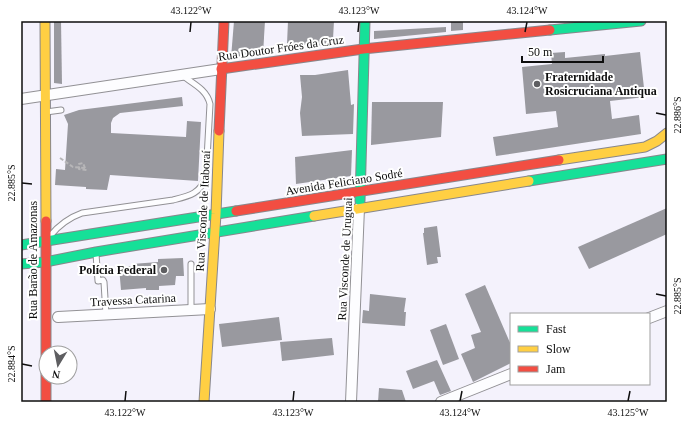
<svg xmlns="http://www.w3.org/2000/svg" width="688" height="423" font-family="'Times New Roman',serif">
<rect width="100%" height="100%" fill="#f4f2fc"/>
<!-- building -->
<g fill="#99999f">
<path d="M54,21H61L62,84L54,83Z"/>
<path d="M234,21H265L263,54L231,58Z"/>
<path d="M288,21H334L333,39H328L327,45L319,46L287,44Z"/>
<path d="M451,21H463V30L451,31Z"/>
<path d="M446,27V32L374,39V31Z"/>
<path d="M565,52V58L605,54V56L640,52L645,97L610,101L612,119L639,115L641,134L496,156L493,137L558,127L556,111L526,114L522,67L552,64L551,53Z"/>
<path d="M348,70L351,105L354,104L353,134L302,136L300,113L302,97L300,75H315Z"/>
<path d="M182,97L183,106L120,113L113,118L111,123V133L186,137L187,121L201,122L198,181L110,175L107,190L86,189V187L55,185L56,169L65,170L68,124L64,115L79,110Z"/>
<path d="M372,102H443L441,137L371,145Z"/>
<path d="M352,150L351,176L296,184L295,157Z"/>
<path d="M667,208V234L589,269L578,247Z"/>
<path d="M437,226L441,257H437L438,263L427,265L423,233H424V228Z"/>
<path d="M183,258L184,276H176L175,285L159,286V290H146V288L121,290L119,267L132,266V264L158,262V259Z"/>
<path d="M485,285L511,345V363L473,382L461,354L475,348L471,335L481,332L465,294Z"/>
<path d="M370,294L406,298L404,312H406L405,326L362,323L363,310L369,311Z"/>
<path d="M279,317L282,340L222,347L219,324Z"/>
<path d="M446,324L459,359L443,365L430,330Z"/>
<path d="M332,338L334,355L282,361L280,342Z"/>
<path d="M437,360L451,391L440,395L434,381L413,389L406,371Z"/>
<path d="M379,388L402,390L406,402H378Z"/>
</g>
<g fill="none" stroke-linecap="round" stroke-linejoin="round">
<defs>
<g id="lane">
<path d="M46,112L61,110"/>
<path d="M50,236C59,225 68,218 82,213L173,200C189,196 200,194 206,177L210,104C207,90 194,84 183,76"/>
<path d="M96,254L98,281L103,280L104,282L106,315"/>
<path d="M191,264V309"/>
</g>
<g id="street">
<path d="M21,99L221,69"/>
<path d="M58,317L210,309"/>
<path d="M649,318L667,311"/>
<path d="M351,402L359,208"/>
<path d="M441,402L511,374"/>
</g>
<g id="fast">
<path d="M550,30L641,21"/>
<path d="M529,181L667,159"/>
<path d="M360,201L365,21"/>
<path d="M21,245L236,211"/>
<path d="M21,264L45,262L96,252L314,216"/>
</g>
<g id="slow">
<path d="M45,21L46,221"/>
<path d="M559,160L645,147L657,141L667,133"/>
<path d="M314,216L529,181"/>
<path d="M204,402L216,214L219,131"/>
</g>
<g id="jam">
<path d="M221,69L363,49L550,30"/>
<path d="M219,131L224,21"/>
<path d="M236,211L559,160"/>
<path d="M46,221V402"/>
</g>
</defs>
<!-- lane casing -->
<use href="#lane" stroke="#929195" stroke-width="7"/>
<!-- street casing -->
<use href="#street" stroke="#929195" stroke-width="12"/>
<!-- fast casing -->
<use href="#fast" stroke="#88878c" stroke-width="11"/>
<!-- slow casing -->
<use href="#slow" stroke="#88878c" stroke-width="11"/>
<!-- jam casing -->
<use href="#jam" stroke="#88878c" stroke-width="11"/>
<!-- path -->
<path stroke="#b7b6b8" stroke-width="2" stroke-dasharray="4 2" stroke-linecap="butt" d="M60,158L73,167L85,168"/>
<!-- lane -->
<use href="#lane" stroke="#fdfdff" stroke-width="5"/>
<!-- street -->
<use href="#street" stroke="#fdfdff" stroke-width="10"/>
<!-- fast -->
<use href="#fast" stroke="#16e098" stroke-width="9"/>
<!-- slow -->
<use href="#slow" stroke="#ffcf43" stroke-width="9"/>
<!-- jam -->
<use href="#jam" stroke="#f24e42" stroke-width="9"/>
<!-- path-bridge -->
<path stroke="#b7b6b8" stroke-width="2" stroke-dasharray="4 2" stroke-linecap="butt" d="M85,168L83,163L79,164V169L87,170"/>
</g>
<!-- ticks -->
<path fill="none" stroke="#0e0e0e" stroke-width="1.5" d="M190,32L191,22M358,32L359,22M525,32L527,22M656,113L666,115M22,183L32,184M656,294L666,296M22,364L32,366M125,401L126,391M293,401L294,391M460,401L462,391M628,401L630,391"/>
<!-- markers -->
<g fill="#5e5e61" stroke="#fff" stroke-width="1.5">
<circle cx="537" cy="84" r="4"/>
<circle cx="164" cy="270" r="4"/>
</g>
<g text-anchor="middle" stroke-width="4" stroke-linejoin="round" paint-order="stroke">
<!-- street labels -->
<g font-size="12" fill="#0e0e0e" stroke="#fff">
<text transform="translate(281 48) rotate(-8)" y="4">Rua Doutor Fróes da Cruz</text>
<text transform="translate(344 182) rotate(-9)" y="4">Avenida Feliciano Sodré</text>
<text transform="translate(203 211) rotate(-87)" y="4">Rua Visconde de Itaboraí</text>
<text transform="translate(345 259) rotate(-87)" y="4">Rua Visconde de Uruguai</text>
<text transform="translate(33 260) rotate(-90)" y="4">Rua Barão de Amazonas</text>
<text transform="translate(133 300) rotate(-3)" y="4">Travessa Catarina</text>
</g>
<!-- poi labels -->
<g font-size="12" font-weight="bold" fill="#0e0e0e" stroke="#fff" text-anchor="start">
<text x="545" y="81">Fraternidade<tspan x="545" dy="14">Rosicruciana Antiqua</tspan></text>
<text x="156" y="274" text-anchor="end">Polícia Federal</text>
</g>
</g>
<!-- border -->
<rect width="688" height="423" fill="none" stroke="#ffffff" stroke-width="44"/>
<!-- legend -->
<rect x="510" y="313" width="140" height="72" fill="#ffffff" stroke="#9f9f9f"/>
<rect x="518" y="326" width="20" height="6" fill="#16e098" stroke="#9f9f9f"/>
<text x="546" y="333" font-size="12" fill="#0e0e0e">Fast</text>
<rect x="518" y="346" width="20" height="6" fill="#ffcf43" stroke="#9f9f9f"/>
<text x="546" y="353" font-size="12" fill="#0e0e0e">Slow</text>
<rect x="518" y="366" width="20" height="6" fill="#f24e42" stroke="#9f9f9f"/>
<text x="546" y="373" font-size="12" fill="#0e0e0e">Jam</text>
<!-- north arrow -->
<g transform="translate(58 365) rotate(190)"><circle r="19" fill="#ffffff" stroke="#9f9f9f"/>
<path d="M0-3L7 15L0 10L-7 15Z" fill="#5e5e61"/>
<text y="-6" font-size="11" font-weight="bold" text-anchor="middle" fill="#0e0e0e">N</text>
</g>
<!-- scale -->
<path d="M522 56v6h81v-6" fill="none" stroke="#0e0e0e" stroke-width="2"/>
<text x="528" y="56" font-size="12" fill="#0e0e0e" stroke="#ffffff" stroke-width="3" paint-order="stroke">50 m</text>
<rect x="22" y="22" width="644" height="379" fill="none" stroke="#0e0e0e" stroke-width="1.5"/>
<g font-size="10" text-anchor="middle" fill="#0e0e0e">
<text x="191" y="14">43.122°W</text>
<text x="359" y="14">43.123°W</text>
<text x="527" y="14">43.124°W</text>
<text transform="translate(677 115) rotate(-90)" y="4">22.886°S</text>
<text transform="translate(11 183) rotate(-90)" y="4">22.885°S</text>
<text transform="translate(677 296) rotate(-90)" y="4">22.885°S</text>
<text transform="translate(11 364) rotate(-90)" y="4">22.884°S</text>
<text x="125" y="416">43.122°W</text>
<text x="293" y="416">43.123°W</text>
<text x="460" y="416">43.124°W</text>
<text x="628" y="416">43.125°W</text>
</g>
</svg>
